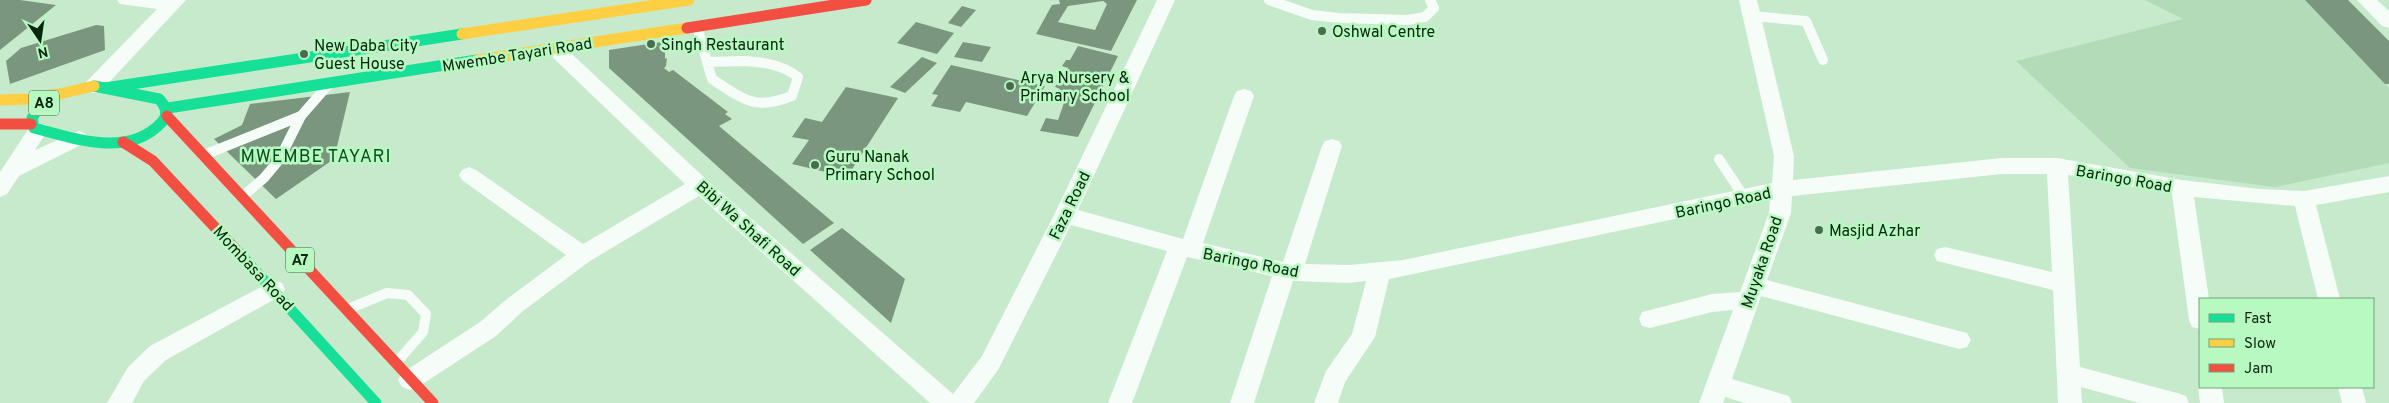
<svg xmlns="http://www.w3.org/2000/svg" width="2389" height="403" font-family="Overpass,sans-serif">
<rect width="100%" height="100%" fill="#c6eacb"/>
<!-- green -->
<path fill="#b3dbb8" d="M2145,0H2305L2389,88V163L2275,187L2130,168L2016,61L2183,19Z"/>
<!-- building -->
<g fill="#7a967f" fill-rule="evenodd">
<path d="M0,0H20L56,5L0,50Z"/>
<path d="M1059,0H1137L1111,51L1036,34L1052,5L1060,4ZM1103,1L1107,4L1095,30L1058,22L1068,6Z"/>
<path d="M2305,0H2348L2389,41V84H2385Z"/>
<path d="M962,6L976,10L961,27L948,23Z"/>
<path d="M916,22L954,33L937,54L897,43Z"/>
<path d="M96,25L104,26L105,50L10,84L6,61L21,48Z"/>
<path d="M662,42V47L665,46V59L667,58L666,66L664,68L669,72L673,70L728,112L725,114L732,119L719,126L834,223L803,244L609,68V50Z"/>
<path d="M963,42L991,47L982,62L954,57Z"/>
<path d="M1078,46L1118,56L1078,137L1040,131L1046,118L1058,120L1064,103L1053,100L1060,89L1055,87L1068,68L1062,66L1066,60H1070Z"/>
<path d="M922,57L937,63L905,93L890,87Z"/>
<path d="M951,65L1045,86L1027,116L966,102L960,112L931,106L938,95L932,94Z"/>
<path d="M846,87L898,98L847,177L792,164L809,140L792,137L805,118L822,122Z"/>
<path d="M350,92L334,159L276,199L214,139L242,125L250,104Z"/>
<path d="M842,228L905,279L891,323L810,250Z"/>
</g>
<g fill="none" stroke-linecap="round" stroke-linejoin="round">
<!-- lane -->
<g stroke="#f6fcf7" stroke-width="10">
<path d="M1269,0L1312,15L1339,18L1407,20L1425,17L1434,8L1430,0"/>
<path d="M1752,16L1806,21L1823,60"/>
<path d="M697,26L707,62"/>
<path d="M742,61C763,62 781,64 798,77L792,96C754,111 743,99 712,79L707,62Z"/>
<path d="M204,155L301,116"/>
<path d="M1719,159L1744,197"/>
<path d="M242,197L264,178L279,160L301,116L329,84"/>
<path d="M348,309L387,293L408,295L426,314L423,332L396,363"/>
</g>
<!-- street -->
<g fill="#f6fcf7" fill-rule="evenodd">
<path d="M117,0H186L101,91L94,93L87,91L84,86L87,81L157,9L120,4Z"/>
<path d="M1157,0H1175L1078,210L1183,239L1234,96L1237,91L1244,89L1251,91L1254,96L1203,243L1283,262L1322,146L1325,141L1332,139L1339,141L1342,146L1305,264L1349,265L1403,260L1772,183L1774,156L1739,0H1757L1794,156L1793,180L2002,158H2057L2182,180L2260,189L2304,191L2389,176V192L2316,205L2340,299H2318L2295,206L2194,197L2209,299H2200V329L2192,327L2189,320L2172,194L2068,175L2080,367L2177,393L2186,396L2189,403H2139L2081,387L2082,403H2058L2053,290L1937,261L1934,255L1937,249L1945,247L2052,272L2047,174H2002L1792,196L1791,213L1767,280L1959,331L1967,333L1971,340L1967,347L1959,349L1761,296L1732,379L1789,396L1792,403H1745L1725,397L1723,403H1699L1733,310L1712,312L1650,328L1642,326L1639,319L1642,312L1650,310L1712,294L1740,292L1769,213L1770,199L1389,279L1375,337L1345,382L1338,403H1314L1326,371L1352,334L1366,281L1349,283L1293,281L1254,403H1230L1272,276L1187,257L1132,403H1108L1167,251L1071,225L998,370L974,403H930L699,196L590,261L523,311L496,336L418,387L410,390L402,387L398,380L402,373L480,322L507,299L566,255L462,180L459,175L462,170L469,167L476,170L583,244L685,184L547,52L544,48L547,44L554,42L561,44L707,180L953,394L982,356L1054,215Z"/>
<path d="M2357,0H2377L2389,11V28L2382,26Z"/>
<path d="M38,123L45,125L48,130L35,150L78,131L85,133L88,138L85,143L19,176L7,194L0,197V172L31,125Z"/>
<path d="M274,280L282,283L285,289L282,295L166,360L144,381L132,403H107L128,367L150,346Z"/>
<path d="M2200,383V387H2222L2224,403H2200L2198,387Z"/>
<path d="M2338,387H2362L2366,403H2342Z"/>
</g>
<!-- fast -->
<g stroke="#16e098" stroke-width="11">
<path d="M105,88L462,34"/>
<path d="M168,108L477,60"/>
<path d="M38,109L32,118L34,128C74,138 128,159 162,122C169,114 166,106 159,99L94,86"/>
<path d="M239,253L376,403"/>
</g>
<!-- slow -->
<g stroke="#ffcf43" stroke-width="11">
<path d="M462,34L689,0"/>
<path d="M477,60L687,28"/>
<path d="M0,100L31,99L56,94"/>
<path d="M38,109L59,94L94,86"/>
</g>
<!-- jam -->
<g stroke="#f24e42" stroke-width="11">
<path d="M687,28L866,0"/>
<path d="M167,116L433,403"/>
<path d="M0,124H31"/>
<path d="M123,142L153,161L239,253"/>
</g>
</g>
<!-- markers -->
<g fill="#4c6a51" stroke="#b7f9c0" stroke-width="2">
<circle cx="1322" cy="31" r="5"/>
<circle cx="651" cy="44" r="5"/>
<circle cx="304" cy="54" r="5"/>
<circle cx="1010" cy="86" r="5"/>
<circle cx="815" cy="165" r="5"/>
<circle cx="1819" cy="230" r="5"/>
</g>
<g text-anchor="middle" stroke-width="5" stroke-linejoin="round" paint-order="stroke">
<!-- shield labels -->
<g fill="#b7f9c0" stroke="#3e6545" stroke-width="1">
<rect x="29" y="90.5" width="30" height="25" rx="4"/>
<rect x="286" y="247.5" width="28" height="25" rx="4"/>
</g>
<g font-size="15" font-weight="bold" fill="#0a2510">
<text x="44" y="108">A8</text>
<text x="300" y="265">A7</text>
</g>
<!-- poi labels -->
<g font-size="16" fill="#0a2510" stroke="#b7f9c0" text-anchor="start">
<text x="1332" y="37">Oshwal Centre</text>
<text x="661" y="50">Singh Restaurant</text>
<text x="314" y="51">New Daba City<tspan x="314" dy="18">Guest House</tspan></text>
<text x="1020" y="83">Arya Nursery &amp;<tspan x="1020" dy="18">Primary School</tspan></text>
<text x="825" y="162">Guru Nanak<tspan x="825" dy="18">Primary School</tspan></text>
<text x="1829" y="236">Masjid Azhar</text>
</g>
<!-- street labels -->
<g font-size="16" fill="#0a2510" stroke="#b7f9c0">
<text transform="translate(517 54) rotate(-9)" y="6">Mwembe Tayari Road</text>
<text transform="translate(2124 178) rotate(10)" y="6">Baringo Road</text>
<text transform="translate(1723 202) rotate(-12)" y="6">Baringo Road</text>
<text transform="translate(1069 205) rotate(-64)" y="6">Faza Road</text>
<text transform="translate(749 228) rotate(42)" y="6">Bibi Wa Shafi Road</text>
<text transform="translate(1251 262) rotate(11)" y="6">Baringo Road</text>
<text transform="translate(1761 262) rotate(-71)" y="6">Muyaka Road</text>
<text transform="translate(254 268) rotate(47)" y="6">Mombasa Road</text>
</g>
<!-- neighbourhood labels -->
<g font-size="18" letter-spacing="1" fill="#074e1e" stroke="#b7f9c0">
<text x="316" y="162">MWEMBE TAYARI</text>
</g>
</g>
<!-- legend -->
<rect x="2199" y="298" width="175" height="90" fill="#b7f9c0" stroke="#72a47a"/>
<rect x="2209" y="314" width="25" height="8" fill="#16e098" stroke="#72a47a"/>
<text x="2244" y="323" font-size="15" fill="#0a2510">Fast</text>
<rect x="2209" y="339" width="25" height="8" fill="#ffcf43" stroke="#72a47a"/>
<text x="2244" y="348" font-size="15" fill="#0a2510">Slow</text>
<rect x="2209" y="364" width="25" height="8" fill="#f24e42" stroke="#72a47a"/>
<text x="2244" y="373" font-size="15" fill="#0a2510">Jam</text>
<!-- north arrow -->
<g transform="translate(40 40) rotate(167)" stroke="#b7f9c0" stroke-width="4" paint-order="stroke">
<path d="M0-4L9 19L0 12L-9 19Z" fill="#0a2510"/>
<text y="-8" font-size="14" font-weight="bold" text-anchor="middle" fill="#0a2510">N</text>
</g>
</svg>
